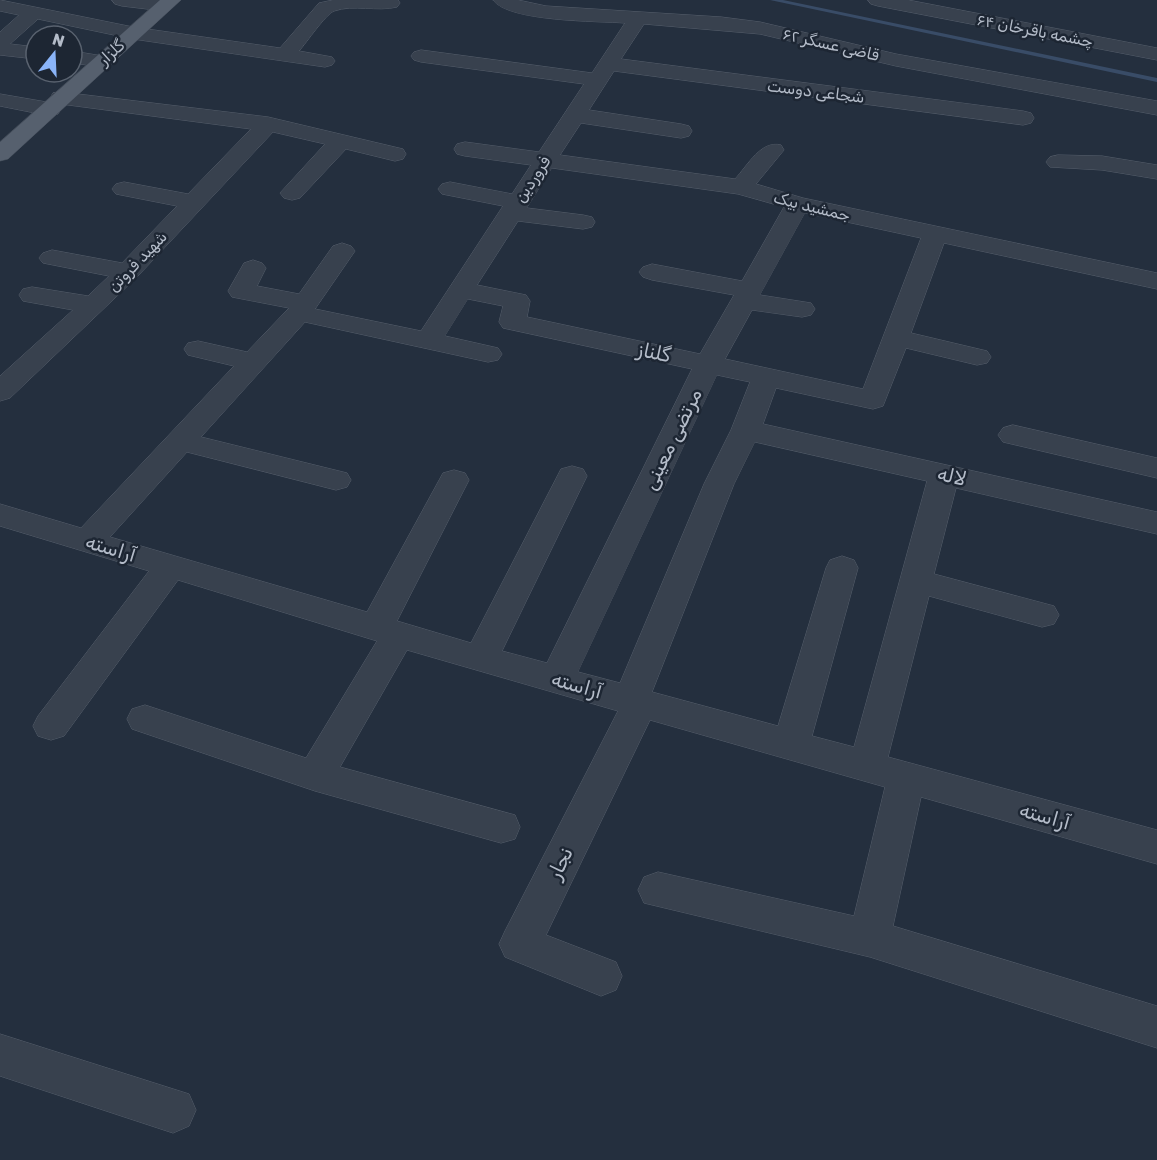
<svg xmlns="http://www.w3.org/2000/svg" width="1157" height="1160" font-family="Rubik,'Noto Sans Arabic',sans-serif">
<rect width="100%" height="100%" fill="#242f3e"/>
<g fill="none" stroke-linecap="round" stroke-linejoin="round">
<!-- stream -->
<path fill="#394c67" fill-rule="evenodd" d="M770,0H783L1157,78V82Z"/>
<defs>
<g id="minor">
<path d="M0,0L133,27L280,48L319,3L333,0H398L400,3L397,7C377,12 354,4 334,11C325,15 307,42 299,51L332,57L335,61L332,65L325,67L133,39L38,19L10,44L36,47V59L0,55V32L19,15L0,11Z"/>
<path d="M112,0H167L174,5L171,9L164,11L122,6L115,4Z"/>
<path d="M493,0H518L546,6L721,17L760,22L896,54L1157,101V115L896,66L760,34L644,24L621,59L1023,111L1031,113L1034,118L1031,123L1023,125L614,71L589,110L681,124L689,126L692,131L689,136L681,138L581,123L560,155L735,179C748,165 761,140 781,145L784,150L756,184L803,198L1157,273V289L944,243L911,333L987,351L991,357L987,363L977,365L906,348L883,406L873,409L776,388L763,424L1157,512V534L956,488L934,574L1054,606L1059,615L1054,624L1042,627L929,596L888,757L1157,830V864L921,797L893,926L1157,1006V1048L870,957L644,903L638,890L644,877L658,872L854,916L885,787L650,720L546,935L616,962L622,976L616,990L601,996L505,957L499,944L505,931L618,711L407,650L340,767L515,815L520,827L515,839L501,843L315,791L132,729L127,719L132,709L145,705L306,758L377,641L178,580L64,736L51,740L38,736L33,726L38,716L149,571L0,526V504L81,528L234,366L188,355L184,349L188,343L198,341L247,352L289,308L232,297L228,291L244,263L253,260L262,263L266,268L257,286L299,294L333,246L342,243L351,246L355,251L315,309L421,331L503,206L442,194L438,189L442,184L450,182L512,194L531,165L465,156L457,154L454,149L457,144L465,142L539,152L584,84L421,62L414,60L411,56L414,52L421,50L592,73L625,23C598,21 508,22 493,0ZM552,168L738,194L784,207L742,281L652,264L643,267L639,272L643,277L652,280L734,295L700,354L527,317L530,301L526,295L477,285L518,221L583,229L592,227L595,222L592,217L583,215L527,208ZM805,213L921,238L863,389L725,359L752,310L802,317L811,315L815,309L811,303L760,295ZM468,299L503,306L499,322L503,328L692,369L547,663L502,651L587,476L583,469L572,466L561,469L471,643L397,621L469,480L465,473L454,470L443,473L367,612L110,537L187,452L336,490L347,487L351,480L347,473L201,437L305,322L488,362L498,360L502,354L498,348L445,336ZM717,375L750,382L731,430L704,484L620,683L578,672ZM755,442L927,481L854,747L812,736L858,568L854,560L842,556L830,560L826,568L778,726L652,692L734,484Z"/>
<path d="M868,0H908L1157,48V60L878,6L871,4Z"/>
<path d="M72,51L109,57L112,61L109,65L102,67L72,63Z"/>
<path d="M61,92L268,117L403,149L406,154L403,159L395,161L346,149L300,198L292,200L284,198L280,193L325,144L273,132L137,277L10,398L0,401V376L73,310L23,301L19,295L23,289L32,287L88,296L109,276L43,263L39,258L43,253L52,250L122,263L177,206L116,194L112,189L116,184L124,182L188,194L251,129L53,103L50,98L53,93Z"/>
<path d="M0,94L58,104L61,109L58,114L50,116L0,106Z"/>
<path d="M1058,155L1102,156L1157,165V179L1102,170L1050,167L1046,162L1050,157Z"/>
<path d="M1013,425L1157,458V478L1003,442L998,435L1003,428Z"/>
<path d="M0,1034L189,1094L196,1110L189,1126L173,1133L0,1076Z"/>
</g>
<path id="major" d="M160,0H181L8,159L0,161V142Z"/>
</defs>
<!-- minor casing -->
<use href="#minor" stroke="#565f6c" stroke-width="1"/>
<!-- major casing -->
<use href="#major" stroke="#414a57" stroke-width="1"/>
<!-- minor -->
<use href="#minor" fill="#38414e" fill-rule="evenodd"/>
<!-- major -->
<use href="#major" fill="#56606e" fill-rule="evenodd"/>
</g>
<g text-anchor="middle" stroke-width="5" stroke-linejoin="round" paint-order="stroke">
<!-- far-street labels -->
<g font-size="16" fill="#b4bcc9" stroke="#1d2633">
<text transform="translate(1035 30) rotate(11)" y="6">چشمه باقرخان ۶۴</text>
<text transform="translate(831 44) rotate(13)" y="6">قاضی عسگر ۶۲</text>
<text transform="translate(111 52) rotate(-42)" y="6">گلزار</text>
<text transform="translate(816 91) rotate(7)" y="6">شجاعی دوست</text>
<text transform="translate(532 179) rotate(-57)" y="6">فروردین</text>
<text transform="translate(812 206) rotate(14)" y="6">جمشید بیک</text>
<text transform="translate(137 261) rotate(-46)" y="6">شهید فروتن</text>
</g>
<!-- street labels -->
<g font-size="20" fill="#b4bcc9" stroke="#1d2633">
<text transform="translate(654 352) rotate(12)" y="7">گلناز</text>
<text transform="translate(672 439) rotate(-64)" y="7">مرتضی معینی</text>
<text transform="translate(952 476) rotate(13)" y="7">لاله</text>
<text transform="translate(111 548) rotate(17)" y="7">آراسته</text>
<text transform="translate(577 685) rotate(16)" y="7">آراسته</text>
<text transform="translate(1045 816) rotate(16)" y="7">آراسته</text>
<text transform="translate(560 863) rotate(-64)" y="7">نجار</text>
</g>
</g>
<!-- north arrow -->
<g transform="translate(54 54) rotate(18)"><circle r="28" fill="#1d2633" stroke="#59626f" stroke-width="1.5"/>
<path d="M0-4.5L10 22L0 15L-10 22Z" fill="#8ab4f8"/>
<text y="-9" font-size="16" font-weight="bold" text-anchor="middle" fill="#b4bcc9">N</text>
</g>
</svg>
